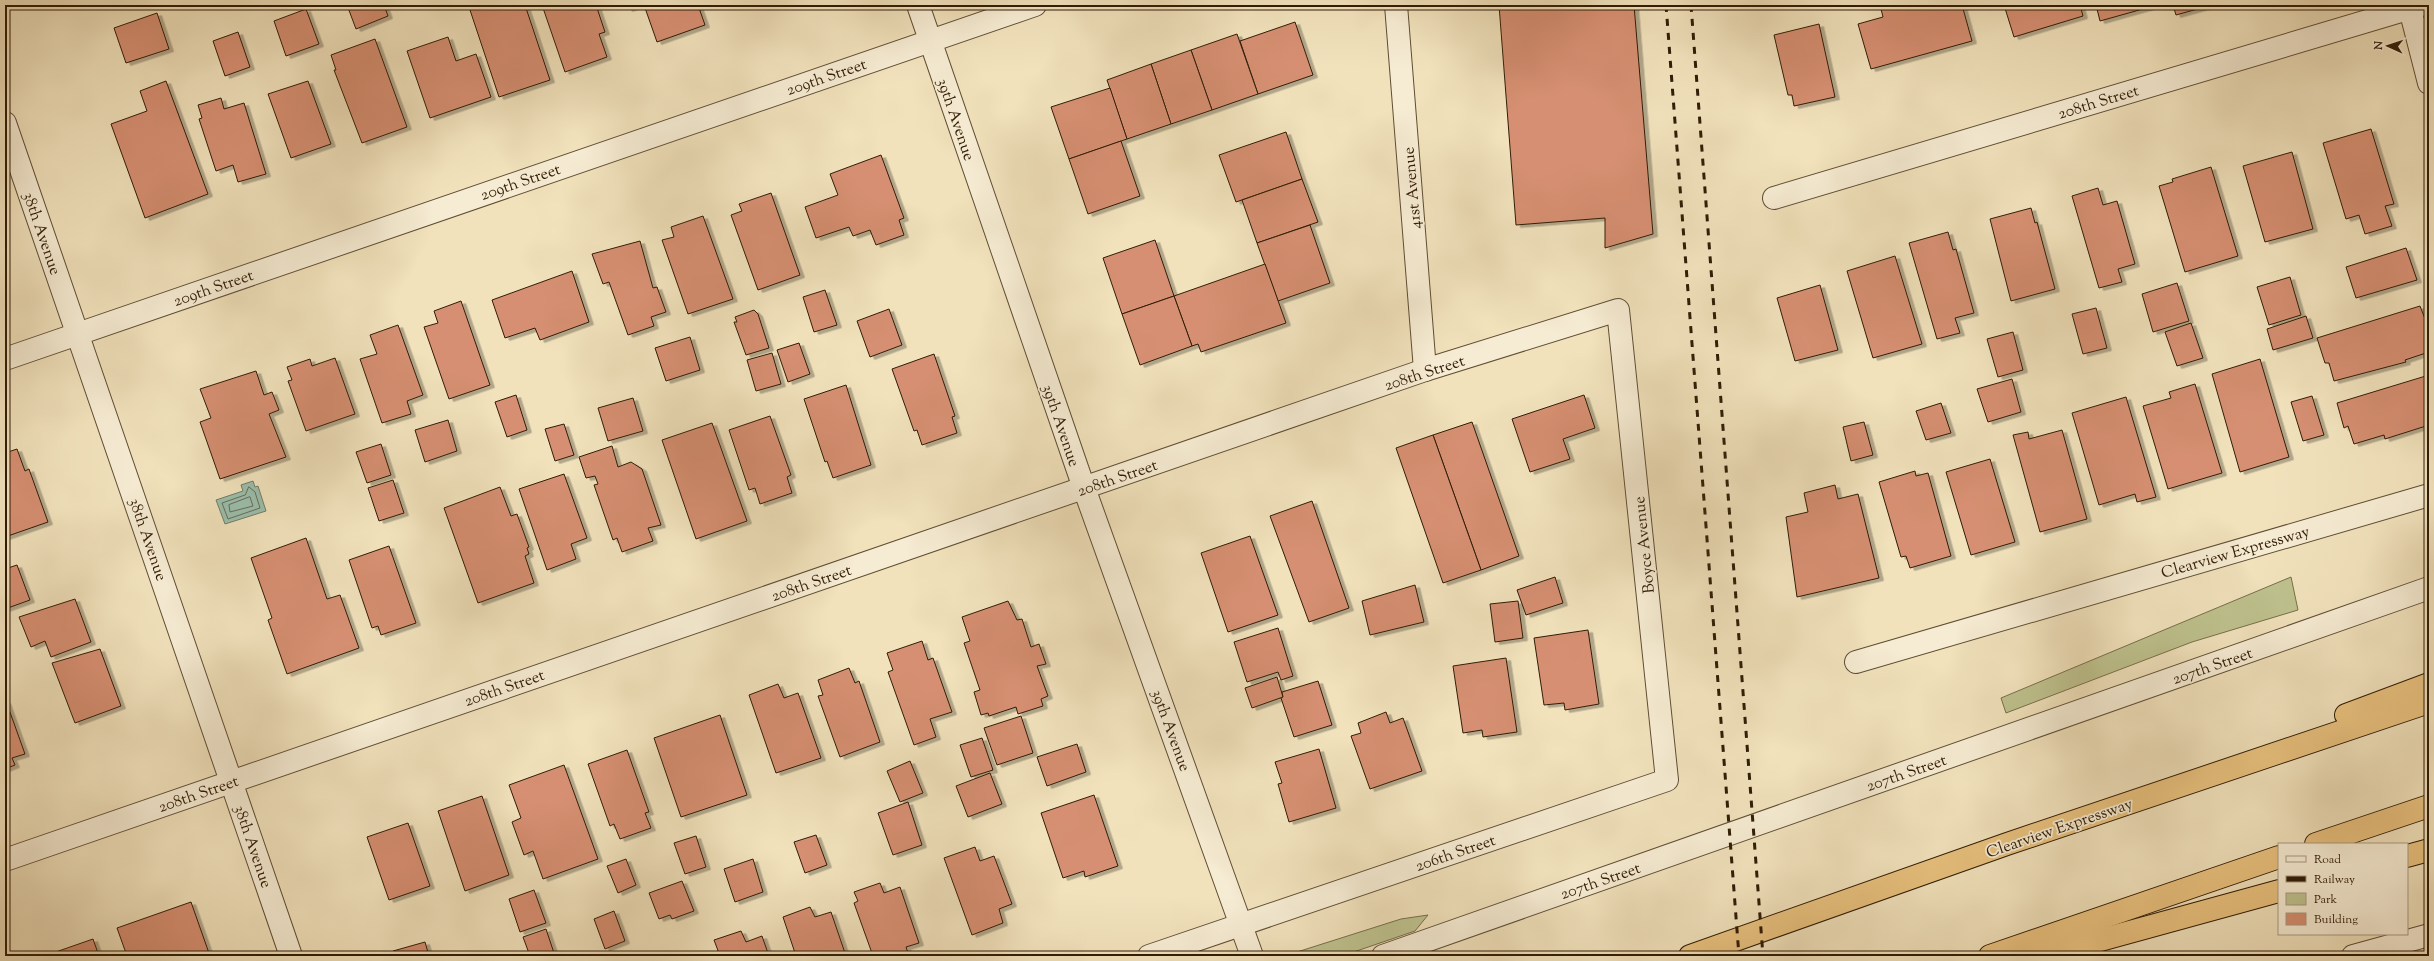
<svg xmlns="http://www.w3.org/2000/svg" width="2434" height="961" font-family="'Sorts Mill Goudy',serif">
<defs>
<filter id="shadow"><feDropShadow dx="4.5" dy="2.5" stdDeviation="0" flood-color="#0004"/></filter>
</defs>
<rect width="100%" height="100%" fill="#f1e2bc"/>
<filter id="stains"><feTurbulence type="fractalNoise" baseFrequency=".005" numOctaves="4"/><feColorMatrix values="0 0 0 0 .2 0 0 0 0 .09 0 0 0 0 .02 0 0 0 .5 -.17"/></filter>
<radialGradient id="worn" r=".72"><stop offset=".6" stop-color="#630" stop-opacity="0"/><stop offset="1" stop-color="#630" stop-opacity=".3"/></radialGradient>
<!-- green -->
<g fill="#bec28e" stroke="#776f4a">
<path d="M2291,577L2298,610L2192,642L2006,713L2001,698Z"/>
<path d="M1428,915L1415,931L1342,956H1299L1297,952L1401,919Z"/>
</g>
<!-- water -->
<path fill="#9bbeac" stroke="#707d6a" d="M253,481L255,487L258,486L266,511L225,524L216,500L243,491L241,485Z"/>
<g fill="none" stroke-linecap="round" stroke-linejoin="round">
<!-- shore -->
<g stroke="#666d59" stroke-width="1">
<path d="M249,487L255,492L260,508L228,519L222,503L245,495Z"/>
<path d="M250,497L253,506L230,512L229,505Z"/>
</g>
</g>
<!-- building -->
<g fill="#d68f72" stroke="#301c06" filter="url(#shadow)">
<path d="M303,5H313L304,8Z"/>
<path d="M347,5H384L388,16L356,29Z"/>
<path d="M473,5H525L550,80L499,97L469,7Z"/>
<path d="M542,5H596L605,32L599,34L607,57L565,72Z"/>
<path d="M626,5H639L628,9Z"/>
<path d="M644,5H698L705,25L657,42Z"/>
<path d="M1499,5H1634L1653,234L1605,248V218L1516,225Z"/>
<path d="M1880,5H1962L1972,41L1871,69L1858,24L1883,17Z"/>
<path d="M2004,5H2080L2083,16L2014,37Z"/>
<path d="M2096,5H2150V7L2100,21Z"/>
<path d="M2173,5H2212L2176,15Z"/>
<path d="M306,9L319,44L286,56L274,21Z"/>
<path d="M157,13L169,49L126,63L114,28Z"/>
<path d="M1295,22L1313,75L1258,94L1240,41Z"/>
<path d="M1819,24L1835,97L1794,106L1792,95H1788L1774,35Z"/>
<path d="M238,32L250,67L225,76L213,41Z"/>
<path d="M1237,34L1258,94L1212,110L1191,50Z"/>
<path d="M448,37L456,61L476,54L491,97L430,118L407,51Z"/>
<path d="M375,39L407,127L362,143L334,70H336L331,55Z"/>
<path d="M1191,50L1212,110L1171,124L1151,64Z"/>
<path d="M1151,64L1171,124L1127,139L1107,80Z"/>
<path d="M166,81L208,194L145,218L111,124L147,111L140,91Z"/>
<path d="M308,81L331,144L291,158L268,94Z"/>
<path d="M1110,88L1127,139L1069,159L1051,107Z"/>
<path d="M221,98L224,109L244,103L266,174L238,182L233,165L216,171L199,119L202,118L198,105Z"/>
<path d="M2371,129L2394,204L2385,206L2392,226L2365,234L2359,215L2346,219L2323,143Z"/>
<path d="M1286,132L1302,179L1236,202L1219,155Z"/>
<path d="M1121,141L1140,196L1088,214L1069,159Z"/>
<path d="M2292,152L2313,229L2265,242L2243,166Z"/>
<path d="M881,155L904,218L899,220L904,235L876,245L870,230L853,236L849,227L816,238L805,207L838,195L830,174Z"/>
<path d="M2211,167L2238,256L2185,272L2159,186L2173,182L2172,179Z"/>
<path d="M1302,179L1318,222L1257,243L1242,200Z"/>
<path d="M2098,188L2103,205L2117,201L2135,264L2118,269L2122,282L2099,288L2072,196Z"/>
<path d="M771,193L800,275L758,290L731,215L742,211L739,204Z"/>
<path d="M2031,208L2035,223L2037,222L2055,289L2011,301L1990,219Z"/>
<path d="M703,216L733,299L688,314L662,240L674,237L671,227Z"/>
<path d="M1310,225L1330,283L1278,301L1257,243Z"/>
<path d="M1948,232L1953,250L1956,249L1974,313L1955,318L1960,333L1937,339L1909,243Z"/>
<path d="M1155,240L1174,296L1122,314L1103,258Z"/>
<path d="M640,241L653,288L657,287L666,312L651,317L654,326L628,335L609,282L603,284L592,254Z"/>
<path d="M2406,248L2417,280L2356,298L2346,267Z"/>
<path d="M1895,256L1922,344L1873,358L1847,271Z"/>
<path d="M1265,264L1286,323L1201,352L1198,344L1192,346L1174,296Z"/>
<path d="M572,271L589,322L540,340L535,328L505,338L492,300Z"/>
<path d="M2290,277L2301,315L2269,325L2257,287Z"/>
<path d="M2177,283L2189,321L2153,332L2142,294Z"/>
<path d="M1820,285L1838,350L1795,361L1777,298Z"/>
<path d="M825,290L837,325L814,332L803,297Z"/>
<path d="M1174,296L1192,346L1140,365L1122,314Z"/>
<path d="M461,301L490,385L449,399L424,327L438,323L434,311Z"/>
<path d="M2420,306L2429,329V352L2405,360L2406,362L2334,381L2329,363H2325L2317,338Z"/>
<path d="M2096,308L2107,348L2083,354L2072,314Z"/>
<path d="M889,309L902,345L870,357L857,321Z"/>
<path d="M754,310L758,314L769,348L746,355L734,322H737L735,317Z"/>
<path d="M2306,316L2313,338L2273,350L2267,329Z"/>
<path d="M2191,323L2203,358L2177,366L2165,332Z"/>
<path d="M398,325L423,395L407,401L411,414L382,423L360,359L377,354L370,335Z"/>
<path d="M2013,332L2023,370L1998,377L1987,339Z"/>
<path d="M690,337L700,370L666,381L655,348Z"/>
<path d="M799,343L810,374L788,382L777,350Z"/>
<path d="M772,353L781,384L756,391L747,360Z"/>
<path d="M934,354L955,416L952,417L957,433L922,445L917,430L914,431L892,369Z"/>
<path d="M335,358L355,414L306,431L288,381L292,380L287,367L310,359L312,366Z"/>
<path d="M2260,359L2289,457L2240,472L2212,374Z"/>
<path d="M256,371L264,395L272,392L279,410L269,414L286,457L220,479L200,422L211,418L200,389Z"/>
<path d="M2429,375V422L2426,423V426L2385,439L2384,435L2354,444L2348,426L2344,428L2337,403Z"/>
<path d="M2012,379L2021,412L1988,422L1977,389Z"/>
<path d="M2195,384L2222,473L2168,489L2143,406L2171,398L2169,392Z"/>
<path d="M846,385L871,465L833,478L827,461L825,462L804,399Z"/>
<path d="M516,395L527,430L507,437L495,402Z"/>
<path d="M1584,395L1595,428L1563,439L1570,459L1530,472L1512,419Z"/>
<path d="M2312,396L2324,435L2303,441L2291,402Z"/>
<path d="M2126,397L2156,497L2137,502L2135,494L2099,505L2072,413Z"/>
<path d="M633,398L643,431L608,441L598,408Z"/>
<path d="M1941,403L1951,433L1926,440L1916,411Z"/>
<path d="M770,416L791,475L787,477L792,493L760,504L755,488L749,490L729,430Z"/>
<path d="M448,420L457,451L425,462L415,430Z"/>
<path d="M1472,422L1519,556L1481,570L1433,435Z"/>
<path d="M1864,422L1873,455L1851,461L1843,427Z"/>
<path d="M712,423L747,521L696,539L662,440Z"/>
<path d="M564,424L574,455L555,461L545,429Z"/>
<path d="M2062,430L2087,519L2040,532L2013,435L2028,432L2029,439Z"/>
<path d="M1433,435L1481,570L1443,583L1396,448Z"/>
<path d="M381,444L391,475L367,483L356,452Z"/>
<path d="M612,446L618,467L631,462L642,469L661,525L648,528L653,541L622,552L617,538L613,540L594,485L598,484L595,476L586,478L579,457Z"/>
<path d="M17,449L25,471L29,469L48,522L5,537V453Z"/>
<path d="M1990,459L2015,542L1971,555L1946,472Z"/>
<path d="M1915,471L1916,476L1928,473L1951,556L1910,568L1906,556L1901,557L1879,482Z"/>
<path d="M564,474L587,538L571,544L576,559L547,570L519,489Z"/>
<path d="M393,480L404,513L379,521L368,488Z"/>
<path d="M1835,485L1838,499L1858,494L1879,578L1797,597L1786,517L1808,512L1804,493Z"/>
<path d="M500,487L511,516L517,514L529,547L527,548L529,554L525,556L534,583L478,603L444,508Z"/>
<path d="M1312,501L1349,608L1309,622L1270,516Z"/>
<path d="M1250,536L1278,615L1228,632L1201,553Z"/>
<path d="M306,538L327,599L340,595L359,648L287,674L268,620L272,618L251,558Z"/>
<path d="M389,546L416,623L381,635L378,626L372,628L349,560Z"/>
<path d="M17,565L30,600L5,609V569Z"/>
<path d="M1555,577L1563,603L1526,615L1517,590Z"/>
<path d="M1415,585L1424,622L1370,635L1362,601Z"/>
<path d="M75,599L91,642L51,657L45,641L31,647L19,617Z"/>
<path d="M1008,601L1017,620L1022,619L1031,647L1039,644L1046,664L1037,666L1048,696L1041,699L1043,706L1018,714L1016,707L989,716L988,713L981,715L974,692L980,690L964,643L970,641L962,617Z"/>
<path d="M1518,601L1523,638L1495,642L1490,604Z"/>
<path d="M1278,628L1293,676L1281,680L1278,672L1247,682L1234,642Z"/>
<path d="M1588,630L1599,704L1565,710L1564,703L1544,705L1534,638Z"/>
<path d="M922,641L928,660L933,658L952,712L930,719L936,737L914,745L888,672L893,670L887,653Z"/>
<path d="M100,649L121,706L75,723L52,663Z"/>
<path d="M1506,658L1517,732L1483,737L1482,730L1463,733L1453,666Z"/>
<path d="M849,668L855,683L859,681L880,742L840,757L818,696L823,695L818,680Z"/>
<path d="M1277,677L1283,697L1252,708L1245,688Z"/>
<path d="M1318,681L1332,725L1294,737L1281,698L1283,697L1282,692Z"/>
<path d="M778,684L784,698L798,693L821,758L776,773L749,695Z"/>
<path d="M6,701L25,754L12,758L15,765L5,769Z"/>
<path d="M1386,712L1390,723L1403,718L1422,771L1370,789L1351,736L1361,733L1358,723Z"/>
<path d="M720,715L747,795L681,817L654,738Z"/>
<path d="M1021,716L1033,753L997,765L984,728Z"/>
<path d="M982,738L993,770L971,777L960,745Z"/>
<path d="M1077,744L1086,772L1047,786L1037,757Z"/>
<path d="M1319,749L1336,808L1289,822L1278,784L1282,783L1275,762Z"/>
<path d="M627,750L649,812L645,813L651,828L620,839L614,824L610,826L588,764Z"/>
<path d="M910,761L923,793L900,802L887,771Z"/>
<path d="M564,765L598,859L543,879L533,851L524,855L512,822L521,818L509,785Z"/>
<path d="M990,773L1002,804L968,817L956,786Z"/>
<path d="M1094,795L1118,866L1085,877L1084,871L1063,878L1041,813Z"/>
<path d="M482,796L509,875L465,891L438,811Z"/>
<path d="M908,802L922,845L893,855L878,813Z"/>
<path d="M408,823L430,886L389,900L367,837Z"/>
<path d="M816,835L827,865L805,873L794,842Z"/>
<path d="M696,836L706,867L685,874L674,843Z"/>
<path d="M975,847L980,861L994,856L1012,904L999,909L1003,923L972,935L944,858Z"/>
<path d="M626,859L636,885L618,893L607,866Z"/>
<path d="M753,859L763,892L735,902L724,869Z"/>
<path d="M682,881L694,911L672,919L670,915L659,919L649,893Z"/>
<path d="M880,883L884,893L900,887L919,943L906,947L909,956H873L854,903L858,901L854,892Z"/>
<path d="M534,890L546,923L520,932L509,899Z"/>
<path d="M191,902L210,956H127L117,928Z"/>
<path d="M810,907L815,917L831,912L846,956H796L783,917Z"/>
<path d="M614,911L625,941L605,949L594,919Z"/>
<path d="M546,929L555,956H530L523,937Z"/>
<path d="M741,931L746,942L762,936L769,956H720L714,940Z"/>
<path d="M93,939L99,956H51L50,954Z"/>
<path d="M425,942L429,956H394L393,951Z"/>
</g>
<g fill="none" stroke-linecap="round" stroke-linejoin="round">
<defs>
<g id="minor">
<path d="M918,5L1084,488L1252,956"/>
<path d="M1396,5L1425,370"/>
<path d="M2409,5L2429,83"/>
<path d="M5,123L291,956"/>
<path d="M1774,198L2421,5"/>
<path d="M5,359L1035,5"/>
<path d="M1856,662L2429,495"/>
<path d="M5,860L1425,370L1618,310L1667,780L1149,956"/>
</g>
<g id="tertiary">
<path d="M1383,956L2429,588"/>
<path d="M2353,956L2429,935"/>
</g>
<g id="motorway">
<path d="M2346,715L2429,684"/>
<path d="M2316,844L2429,806"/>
<path d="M2407,856L2429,850"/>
<path d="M1690,956L2007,844L2429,702"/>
<path d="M1990,956L2279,857"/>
<path d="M2042,956L2279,891"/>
</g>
</defs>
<!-- minor casing -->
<use href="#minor" stroke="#604e34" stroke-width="24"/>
<!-- tertiary casing -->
<use href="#tertiary" stroke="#604e34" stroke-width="24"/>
<!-- motorway casing -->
<use href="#motorway" stroke="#301c06" stroke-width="24"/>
<!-- minor -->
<use href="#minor" stroke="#f6ecd3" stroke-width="22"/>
<!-- tertiary -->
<use href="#tertiary" stroke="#f6ecd3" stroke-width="22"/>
<!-- motorway -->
<use href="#motorway" stroke="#e8c17e" stroke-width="22"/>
<!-- rail -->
<g stroke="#301c06" stroke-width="3" stroke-dasharray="7 7" stroke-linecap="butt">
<path d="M1666,5L1739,956"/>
<path d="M1691,5L1763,956"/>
</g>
</g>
<g text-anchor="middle" stroke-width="3.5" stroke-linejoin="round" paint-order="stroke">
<!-- street labels -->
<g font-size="16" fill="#301c06" stroke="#f6ecd3">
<text transform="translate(826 76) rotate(-19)" y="6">209th Street</text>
<text transform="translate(2098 101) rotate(-17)" y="6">208th Street</text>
<text transform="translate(957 119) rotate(71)" y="6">39th Avenue</text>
<text transform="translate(520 181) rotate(-19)" y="6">209th Street</text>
<text transform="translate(1411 188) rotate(-95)" y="6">41st Avenue</text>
<text transform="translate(43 233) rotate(71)" y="6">38th Avenue</text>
<text transform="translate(213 287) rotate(-19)" y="6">209th Street</text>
<text transform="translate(1424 372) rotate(-18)" y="6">208th Street</text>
<text transform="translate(1062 425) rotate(71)" y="6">39th Avenue</text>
<text transform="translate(1117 477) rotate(-19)" y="6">208th Street</text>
<text transform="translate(149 539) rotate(71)" y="6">38th Avenue</text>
<text transform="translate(1643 545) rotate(-96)" y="6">Boyce Avenue</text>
<text transform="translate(2235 551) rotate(-16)" y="6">Clearview Expressway</text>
<text transform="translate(811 582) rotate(-19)" y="6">208th Street</text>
<text transform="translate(2212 665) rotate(-19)" y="6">207th Street</text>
<text transform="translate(504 687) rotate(-19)" y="6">208th Street</text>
<text transform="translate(1172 730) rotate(70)" y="6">39th Avenue</text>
<text transform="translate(1906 772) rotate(-19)" y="6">207th Street</text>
<text transform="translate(198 793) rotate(-19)" y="6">208th Street</text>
<text transform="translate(2059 827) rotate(-19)" y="6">Clearview Expressway</text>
<text transform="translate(254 846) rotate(71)" y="6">38th Avenue</text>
<text transform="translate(1455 852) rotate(-19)" y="6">206th Street</text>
<text transform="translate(1600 880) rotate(-19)" y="6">207th Street</text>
</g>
</g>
<!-- margin -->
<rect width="2434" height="961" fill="none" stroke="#f1e2bc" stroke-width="20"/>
<rect x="6" y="6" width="2422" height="949" fill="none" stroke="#301c06" stroke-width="2"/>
<rect x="10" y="10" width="2414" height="941" fill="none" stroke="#301c06"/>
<!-- legend -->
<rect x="2278" y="843" width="130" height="92" fill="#f6ecd3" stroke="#a79981"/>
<rect x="2286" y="856" width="20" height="6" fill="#f6ecd3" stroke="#a79981"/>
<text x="2314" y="863" font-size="12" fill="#301c06">Road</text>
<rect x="2286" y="876" width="20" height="6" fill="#301c06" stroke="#a79981"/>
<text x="2314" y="883" font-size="12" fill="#301c06">Railway</text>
<rect x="2286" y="893" width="20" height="12" fill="#bec28e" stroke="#a79981"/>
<text x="2314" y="903" font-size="12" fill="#301c06">Park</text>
<rect x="2286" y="913" width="20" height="12" fill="#d68f72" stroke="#a79981"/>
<text x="2314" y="923" font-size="12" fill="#301c06">Building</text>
<!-- north arrow -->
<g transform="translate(2388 46) rotate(273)" stroke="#f6ecd3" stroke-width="3" paint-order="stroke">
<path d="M0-3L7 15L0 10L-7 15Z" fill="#301c06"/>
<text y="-6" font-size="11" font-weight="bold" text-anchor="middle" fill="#301c06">N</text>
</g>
<rect width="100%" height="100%" filter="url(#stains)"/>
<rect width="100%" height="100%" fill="url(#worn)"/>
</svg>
